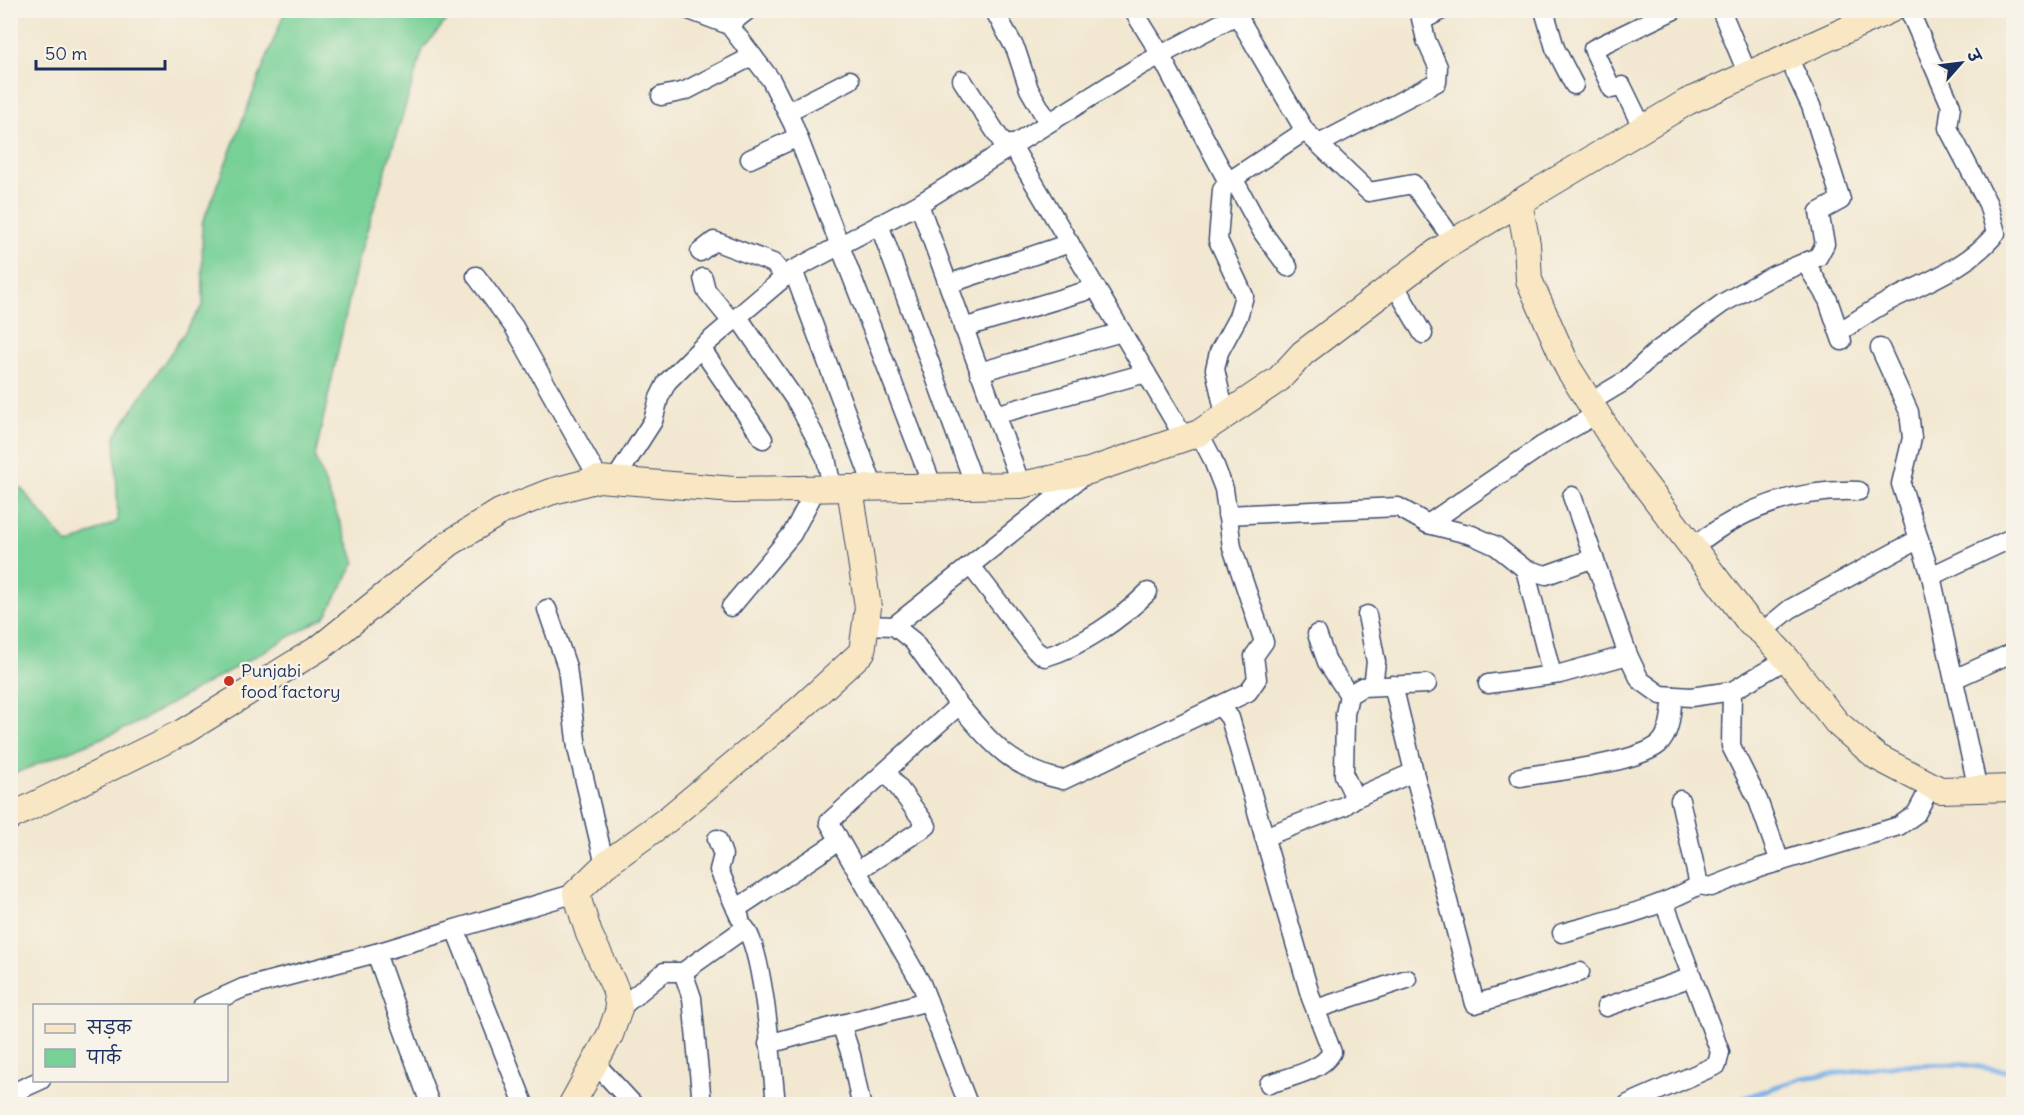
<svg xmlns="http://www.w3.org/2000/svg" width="2024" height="1115" font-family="Delius,'Playpen Sans Deva',sans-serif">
<rect width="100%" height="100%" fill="#f7f3e8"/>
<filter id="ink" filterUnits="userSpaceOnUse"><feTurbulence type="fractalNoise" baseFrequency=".0167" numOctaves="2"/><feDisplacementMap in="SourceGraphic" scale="12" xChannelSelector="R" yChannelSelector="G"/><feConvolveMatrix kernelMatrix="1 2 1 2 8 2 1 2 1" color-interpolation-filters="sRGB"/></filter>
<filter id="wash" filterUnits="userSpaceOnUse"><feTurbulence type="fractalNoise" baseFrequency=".008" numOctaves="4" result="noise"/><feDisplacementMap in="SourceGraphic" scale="24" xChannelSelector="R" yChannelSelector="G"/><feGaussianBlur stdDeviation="1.35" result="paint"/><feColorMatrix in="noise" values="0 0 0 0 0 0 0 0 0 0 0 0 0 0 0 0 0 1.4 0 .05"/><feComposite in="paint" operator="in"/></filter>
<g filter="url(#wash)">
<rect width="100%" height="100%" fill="#f2e7d0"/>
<!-- green -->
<path fill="#77d096" stroke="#49807a" stroke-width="1.5" d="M285,11H454L423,49L357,263L315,457L355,562L325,617L131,726L11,775V476L68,545L118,521L115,436L203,305L202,224Z"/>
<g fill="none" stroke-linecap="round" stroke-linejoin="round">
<!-- stream -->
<path stroke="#78ade6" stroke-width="5" d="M1726,1104L1802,1078L1898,1065L1959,1064L2014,1072"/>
</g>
</g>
<g filter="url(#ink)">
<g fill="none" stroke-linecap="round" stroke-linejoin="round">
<defs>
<g id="street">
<path d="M689,10L729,25L771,80L793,124L933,487"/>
<path d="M994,10L1016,50L1029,89L1048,122"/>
<path d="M1133,10L1156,47L1228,182L1222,190L1218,240L1244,296L1238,317L1219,352L1215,369L1225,415"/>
<path d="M1234,10L1305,131L1369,192L1413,184L1454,241"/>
<path d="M1544,10L1555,48L1574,85"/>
<path d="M1721,10L1748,75"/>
<path d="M1423,20L1442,10"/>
<path d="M729,25L748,10"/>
<path d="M962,80L1006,148"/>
<path d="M661,96L685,91L753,56"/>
<path d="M787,112L850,80"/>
<path d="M1643,129L1622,86L1612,89L1593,49L1674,10"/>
<path d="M1011,144L1185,439"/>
<path d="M1319,144L1437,82L1438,67L1426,40L1419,10"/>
<path d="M750,159L798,137"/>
<path d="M1233,178L1263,233L1288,267"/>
<path d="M1228,182L1305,131"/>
<path d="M919,204L1021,485"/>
<path d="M879,224L975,486"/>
<path d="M700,252L714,241L773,263L785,277"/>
<path d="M1805,262L1828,300L1842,341"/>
<path d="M793,270L874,488"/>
<path d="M476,276L514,327L599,479"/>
<path d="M703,278L706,290L732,322"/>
<path d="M948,284L1070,243"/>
<path d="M1394,284L1423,334"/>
<path d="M738,317L798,404L826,458L832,488"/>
<path d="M963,328L1096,288"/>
<path d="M1839,332C1855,322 1870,311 1887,302C1925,282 1968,268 1996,233L1988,204L1948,128L1951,106L1909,10"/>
<path d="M701,348L763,439"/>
<path d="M1880,348L1909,412L1912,438L1901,484L1931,576"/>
<path d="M979,372L1122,332"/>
<path d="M1590,402L1625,381L1658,350L1723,303L1774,275L1818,257L1825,244L1819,212L1841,200L1811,106L1788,57"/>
<path d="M995,415L1146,373"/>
<path d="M615,480L653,421L659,398L667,382L701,348L793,270L919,204L1140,66L1246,10"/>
<path d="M1572,496L1628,655L1640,680L1661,695L1691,697L1732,691L1787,659"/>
<path d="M1227,515L1398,507L1428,524L1472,535L1496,546L1525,569L1546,575L1594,558"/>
<path d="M1428,524L1543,445L1597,414"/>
<path d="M1691,549C1739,509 1796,489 1859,491"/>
<path d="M971,566L1035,650L1045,657C1082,646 1120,620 1148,592"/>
<path d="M1525,569L1552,675"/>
<path d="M731,607L792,534L816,489"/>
<path d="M547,609L567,667L577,748L605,865"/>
<path d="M1367,615L1376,662L1373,686"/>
<path d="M865,625L894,626L913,641L959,705"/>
<path d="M894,626L1088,472"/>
<path d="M1762,632L1790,609L1919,539"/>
<path d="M1317,634L1327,662L1349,695"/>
<path d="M1954,679L2014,652"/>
<path d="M1488,684L1560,674L1628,655"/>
<path d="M1393,685L1414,772"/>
<path d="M1732,691L1731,746L1758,800L1780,862"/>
<path d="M1220,706L1230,718L1311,998L1332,1052C1322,1071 1289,1077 1269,1084"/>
<path d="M1520,777C1551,772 1637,763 1659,744C1671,733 1671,711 1673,696"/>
<path d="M1978,790L1931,576L2014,537"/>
<path d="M1355,798L1344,775L1345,714L1349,695L1362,687L1427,684"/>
<path d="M1680,800L1699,885L1711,887L1762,867L1899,826L1916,814L1931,786"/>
<path d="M1264,837L1344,806L1355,798L1414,772L1475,1004L1580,972"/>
<path d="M717,839L723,855L719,870L740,918"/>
<path d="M857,871L927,826L886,771"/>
<path d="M736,909L834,844L838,837"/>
<path d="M455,929L576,893"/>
<path d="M1562,933C1609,920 1657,909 1699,885"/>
<path d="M683,972L692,998L702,1104"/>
<path d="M203,1006L243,988L376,953"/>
<path d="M1606,1007L1692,977L1664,902"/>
<path d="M619,1009L664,972H683L745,928C764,952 772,1068 776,1104"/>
<path d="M1316,1009L1407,979"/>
<path d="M841,1024L851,1055L861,1104"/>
<path d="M768,1044L928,1001"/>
<path d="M594,1062L633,1104"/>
<path d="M10,1094L41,1080"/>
<path d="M430,1104L376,953L455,929L524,1104"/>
<path d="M968,1104L921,983L829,822L959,705C991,743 1012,769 1063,780L1248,692L1257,679L1254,656L1264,642L1232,547L1224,489L1212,458L1199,433"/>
<path d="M1628,1104L1717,1065L1720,1052L1692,977"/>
</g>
<g id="secondary">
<path d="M1519,202L1527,244L1529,280L1568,368L1626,460L1750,623L1762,632L1787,659L1837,723L1877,757L1940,790L2014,788"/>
<path d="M10,817L183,732L321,647L450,543L500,512L550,492L599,479L734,490L1021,485L1089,471L1199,433L1279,379L1303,353L1438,251L1687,102L1890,10"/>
<path d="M572,1104L610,1035L619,1009L615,988L589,934L576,893L605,865L668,819L800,709L862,652L868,607L850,488"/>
</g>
</defs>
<!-- street casing -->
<use href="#street" stroke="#3b4b6f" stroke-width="21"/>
<!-- secondary casing -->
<use href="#secondary" stroke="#3b4b6f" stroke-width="28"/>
<!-- street -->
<use href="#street" stroke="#fff" stroke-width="18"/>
<!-- secondary -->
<use href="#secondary" stroke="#f9e7c3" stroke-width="26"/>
</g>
</g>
<!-- markers -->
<circle fill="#c8321e" stroke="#f7f3e8" stroke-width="2" cx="229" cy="681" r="6"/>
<g text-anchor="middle" stroke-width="5" stroke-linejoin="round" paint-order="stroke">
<!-- poi labels -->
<g font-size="18" fill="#1b2f5e" stroke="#f7f3e8" text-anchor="start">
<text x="241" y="677">Punjabi<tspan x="241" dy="21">food factory</tspan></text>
</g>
</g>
<!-- margin -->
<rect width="2024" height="1115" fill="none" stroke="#f7f3e8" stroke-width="36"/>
<!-- legend -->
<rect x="33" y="1004" width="195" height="78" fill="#f7f3e8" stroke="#9fa5b1" stroke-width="1.5"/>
<rect x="45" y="1024" width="30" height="9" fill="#f9e7c3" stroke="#9fa5b1" stroke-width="1.5"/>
<text x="87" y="1034" font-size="18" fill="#1b2f5e">सड़क</text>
<rect x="45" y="1049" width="30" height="18" fill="#77d096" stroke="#9fa5b1" stroke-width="1.5"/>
<text x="87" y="1064" font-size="18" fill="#1b2f5e">पार्क</text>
<!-- north arrow -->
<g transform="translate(1961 63) rotate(62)" stroke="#f7f3e8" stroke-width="4.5" paint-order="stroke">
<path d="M0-4.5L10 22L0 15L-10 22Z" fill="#1b2f5e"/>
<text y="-9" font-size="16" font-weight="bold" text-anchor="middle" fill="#1b2f5e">उ</text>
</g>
<!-- scale -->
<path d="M36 60v9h129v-9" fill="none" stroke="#1b2f5e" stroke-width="3"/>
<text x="45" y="60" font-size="18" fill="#1b2f5e" stroke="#f7f3e8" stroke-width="4.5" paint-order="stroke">50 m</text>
</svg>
